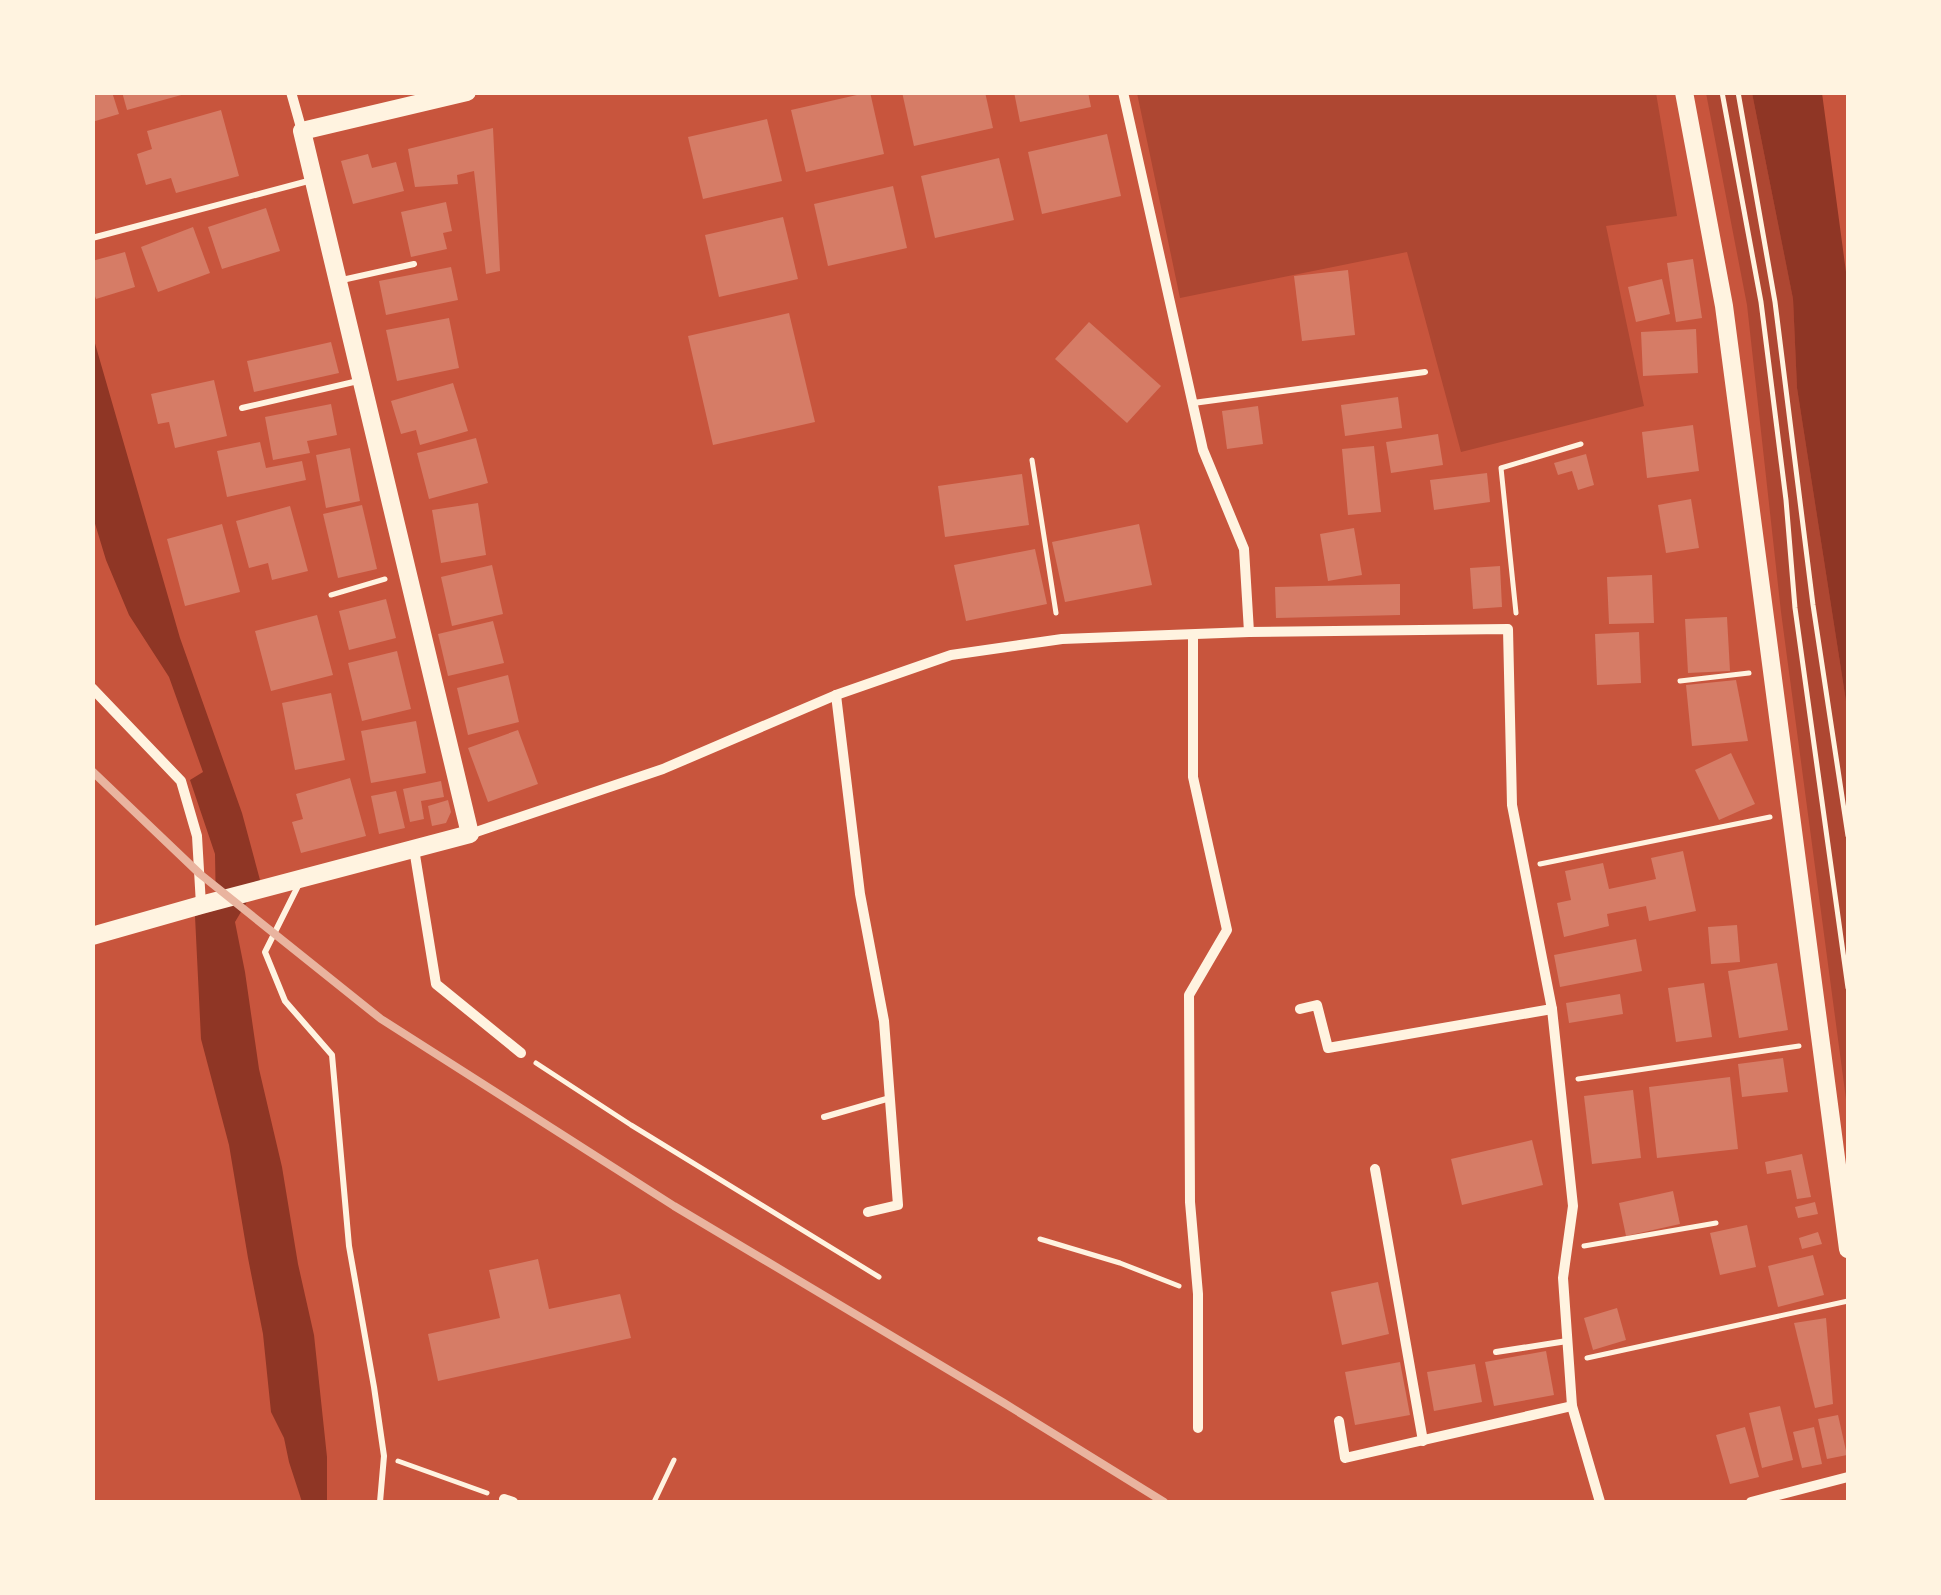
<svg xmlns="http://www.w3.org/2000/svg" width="1941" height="1595" font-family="'PT Sans Narrow',sans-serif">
<rect width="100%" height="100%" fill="#c8553d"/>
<!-- green -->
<g fill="#ae4732">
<path d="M1137,93H1656L1677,216L1606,226L1644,406L1461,452L1407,252L1180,298Z"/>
<path d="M1706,93H1752L1793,299L1797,388L1848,714V1114L1781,612L1747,305Z"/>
</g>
<!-- water -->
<g fill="#8f3625">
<path d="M1752,93H1822L1848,287V714L1797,388L1793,299Z"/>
<path d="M92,333L180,638L242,813L260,880L235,922L245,972L259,1069L282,1167L298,1264L314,1335L327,1457V1502H302L289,1462L284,1438L271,1412L263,1334L248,1258L229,1145L201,1039L195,916L216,910L215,854L190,780L203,772L169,677L129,615L106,560L93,517Z"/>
</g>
<!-- building -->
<g fill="#d67c66">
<path d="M92,92H112L119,114L92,122Z"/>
<path d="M122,92H185V94L127,110Z"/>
<path d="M870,92L884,154L806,172L791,110Z"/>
<path d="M902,92H985L993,128L914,146Z"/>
<path d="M1014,92H1088L1091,107L1020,122Z"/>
<path d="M221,110L239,176L176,193L171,178L146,185L137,154L152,149L147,131Z"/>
<path d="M767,119L782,181L703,199L688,137Z"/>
<path d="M493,128L500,271L486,274L474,171L457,175L458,184L415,187L408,149Z"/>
<path d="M1107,134L1121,196L1042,214L1028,152Z"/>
<path d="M368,154L372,168L396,162L404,191L353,204L341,161Z"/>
<path d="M999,158L1014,220L935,238L921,176Z"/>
<path d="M893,186L907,248L828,266L814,204Z"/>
<path d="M446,202L452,231L443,233L447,249L411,257L401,212Z"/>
<path d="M266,208L280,251L222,269L208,227Z"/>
<path d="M783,217L798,279L719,297L705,235Z"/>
<path d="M193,227L210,273L158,292L141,247Z"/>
<path d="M125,252L135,287L96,299L92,288V261Z"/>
<path d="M1693,259L1702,318L1676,322L1667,263Z"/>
<path d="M451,267L458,300L386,315L379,281Z"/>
<path d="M1348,270L1355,335L1302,341L1294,276Z"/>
<path d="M1662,279L1670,314L1636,322L1628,287Z"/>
<path d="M789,313L815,422L713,445L688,336Z"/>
<path d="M449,318L459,368L397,381L386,330Z"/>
<path d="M1089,322L1161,386L1127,423L1055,359Z"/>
<path d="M1696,329L1698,373L1643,376L1641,332Z"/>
<path d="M331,342L339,373L254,392L247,361Z"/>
<path d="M214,380L227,436L175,448L169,422L158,424L151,394Z"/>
<path d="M453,383L468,431L420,445L416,430L401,434L391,401Z"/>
<path d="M1398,397L1402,428L1345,436L1341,405Z"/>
<path d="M331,404L337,435L307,441L310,453L273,460L265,417Z"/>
<path d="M1258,406L1263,444L1227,449L1222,411Z"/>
<path d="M1693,425L1699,471L1647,478L1642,432Z"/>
<path d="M1438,434L1443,465L1391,473L1386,442Z"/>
<path d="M476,438L488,483L429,499L417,453Z"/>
<path d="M260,442L266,468L302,461L306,480L227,497L217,451Z"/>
<path d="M1374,446L1381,512L1348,515L1342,449Z"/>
<path d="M350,448L360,501L326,508L316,455Z"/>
<path d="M1586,454L1594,485L1578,490L1572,471L1558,475L1554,463Z"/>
<path d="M1487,473L1490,502L1434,510L1430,480Z"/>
<path d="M1022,474L1029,525L945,537L938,486Z"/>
<path d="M1691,499L1699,548L1666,553L1658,505Z"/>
<path d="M478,503L486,555L441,563L432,510Z"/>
<path d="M362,505L377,569L338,578L323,514Z"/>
<path d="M290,506L308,571L272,580L268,563L249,568L236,521Z"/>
<path d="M222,524L240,592L185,606L167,539Z"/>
<path d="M1139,524L1152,585L1065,602L1052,542Z"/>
<path d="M1354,528L1362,575L1328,581L1320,534Z"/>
<path d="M1035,549L1047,604L966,621L954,565Z"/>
<path d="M492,565L503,614L452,626L441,577Z"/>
<path d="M1500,566L1502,607L1473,609L1470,568Z"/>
<path d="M1652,575L1654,623L1609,624L1607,577Z"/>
<path d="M1400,584V615L1276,618L1275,587Z"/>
<path d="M386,599L396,638L349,650L339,611Z"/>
<path d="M317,615L333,675L271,691L255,631Z"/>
<path d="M1727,617L1730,671L1688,673L1685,619Z"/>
<path d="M493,621L504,663L448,676L438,634Z"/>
<path d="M1639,632L1641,683L1597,685L1595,634Z"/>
<path d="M397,651L411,709L362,721L348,663Z"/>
<path d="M508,675L519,722L468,735L457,688Z"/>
<path d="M1736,680L1748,741L1692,746L1686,685Z"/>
<path d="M331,693L345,760L295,770L282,703Z"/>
<path d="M416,721L426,773L371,783L361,731Z"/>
<path d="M518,730L538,784L488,802L468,748Z"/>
<path d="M1731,753L1755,804L1719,820L1695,770Z"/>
<path d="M350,778L366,836L301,853L292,822L303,819L296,794Z"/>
<path d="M441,781L444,797L421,801L424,819L410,822L403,789Z"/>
<path d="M396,791L405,828L379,834L371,796Z"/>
<path d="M448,800L451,812L446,823L432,826L428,806Z"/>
<path d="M1683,851L1696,911L1649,921L1646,906L1607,914L1609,926L1564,937L1557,903L1571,900L1565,871L1603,863L1609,889L1656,879L1651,858Z"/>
<path d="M1737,925L1740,962L1711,964L1708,927Z"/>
<path d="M1636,939L1642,971L1560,987L1554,955Z"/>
<path d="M1777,963L1788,1030L1739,1038L1728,971Z"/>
<path d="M1704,983L1712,1037L1676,1042L1668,988Z"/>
<path d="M1620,994L1623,1014L1569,1023L1566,1003Z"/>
<path d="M1783,1058L1788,1092L1742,1097L1738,1064Z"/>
<path d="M1730,1077L1738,1149L1657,1158L1649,1087Z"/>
<path d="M1633,1090L1641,1158L1592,1164L1584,1096Z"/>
<path d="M1532,1140L1543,1185L1462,1205L1451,1159Z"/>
<path d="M1802,1154L1811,1197L1797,1199L1791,1170L1767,1174L1765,1162Z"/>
<path d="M1673,1191L1680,1224L1626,1236L1619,1203Z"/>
<path d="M1815,1202L1818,1214L1798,1218L1795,1207Z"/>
<path d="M1747,1225L1756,1267L1720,1275L1710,1233Z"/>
<path d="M1818,1232L1822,1244L1802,1249L1799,1238Z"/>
<path d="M1813,1255L1824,1295L1778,1307L1768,1266Z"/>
<path d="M538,1259L549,1309L620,1294L631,1338L438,1381L428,1334L500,1318L489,1270Z"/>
<path d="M1378,1282L1389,1334L1342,1345L1331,1292Z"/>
<path d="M1617,1308L1626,1340L1593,1350L1584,1318Z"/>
<path d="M1826,1318L1833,1404L1815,1408L1794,1323Z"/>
<path d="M1546,1351L1554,1395L1494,1406L1485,1362Z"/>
<path d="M1400,1362L1410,1415L1355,1425L1345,1372Z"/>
<path d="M1475,1364L1482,1402L1434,1411L1427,1372Z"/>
<path d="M1780,1406L1793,1460L1762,1468L1749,1413Z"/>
<path d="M1838,1415L1847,1455L1827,1459L1818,1419Z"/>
<path d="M1745,1427L1759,1477L1730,1484L1716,1435Z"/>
<path d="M1814,1427L1822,1464L1802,1468L1793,1432Z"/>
</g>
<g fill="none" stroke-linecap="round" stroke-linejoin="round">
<!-- path -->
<g stroke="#fff3e0" stroke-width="5">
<path d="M1722,92L1761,302L1786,500L1795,608L1848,988"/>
<path d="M1738,92L1775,302L1813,605L1848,836"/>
<path d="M1032,460L1056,613"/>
<path d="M331,595L385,579"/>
<path d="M1516,613L1501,468L1581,444"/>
<path d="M1680,681L1749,673"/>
<path d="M1540,864L1770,817"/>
<path d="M536,1063L631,1125L879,1277"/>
<path d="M1578,1079L1799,1046"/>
<path d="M1040,1239L1120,1263L1179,1286"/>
<path d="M1584,1246L1716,1223"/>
<path d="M1587,1358L1848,1301"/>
<path d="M398,1461L487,1493"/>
<path d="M654,1502L674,1460"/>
</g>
<!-- service -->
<g stroke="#fff3e0" stroke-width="6">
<path d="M92,238L312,180"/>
<path d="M342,280L414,264"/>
<path d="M1193,403L1425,372"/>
<path d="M242,408L358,381"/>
<path d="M299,884L265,952L285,1001L332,1055L349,1246L374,1387L384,1456L380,1502"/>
<path d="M824,1117L890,1098"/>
<path d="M1496,1352L1567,1341"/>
</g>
<!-- minor -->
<g stroke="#fff3e0" stroke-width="10">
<path d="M291,92L302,131"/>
<path d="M1123,92L1203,450L1244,549L1249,632"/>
<path d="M1193,636V777L1227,930L1189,995L1190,1202L1198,1294V1428"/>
<path d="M92,688L181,781L197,836L201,905"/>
<path d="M836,695L860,894L884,1021L898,1205L868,1212"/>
<path d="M470,834L663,769L836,695L951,655L1062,639L1249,632L1508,629L1512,805L1552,1009L1573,1206L1563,1278L1572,1406L1600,1502"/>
<path d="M414,849L436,984L521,1053"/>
<path d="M1300,1009L1317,1005L1328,1048L1552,1009"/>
<path d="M1375,1169L1423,1441"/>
<path d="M1339,1421L1345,1458L1572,1406"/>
<path d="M504,1499L513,1502"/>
<path d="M1751,1502L1848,1477"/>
</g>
<!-- tertiary -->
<g stroke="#fff3e0" stroke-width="18">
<path d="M1684,92L1724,306L1848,1249"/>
<path d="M92,936L201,905L470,834L302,131L467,92"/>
</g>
<!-- rail -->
<path stroke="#e9b49f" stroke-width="8" d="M92,771L200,874L381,1019L674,1206L1004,1403L1164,1502"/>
</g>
<!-- border -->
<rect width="1941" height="1595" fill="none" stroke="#fff3e0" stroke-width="190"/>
</svg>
